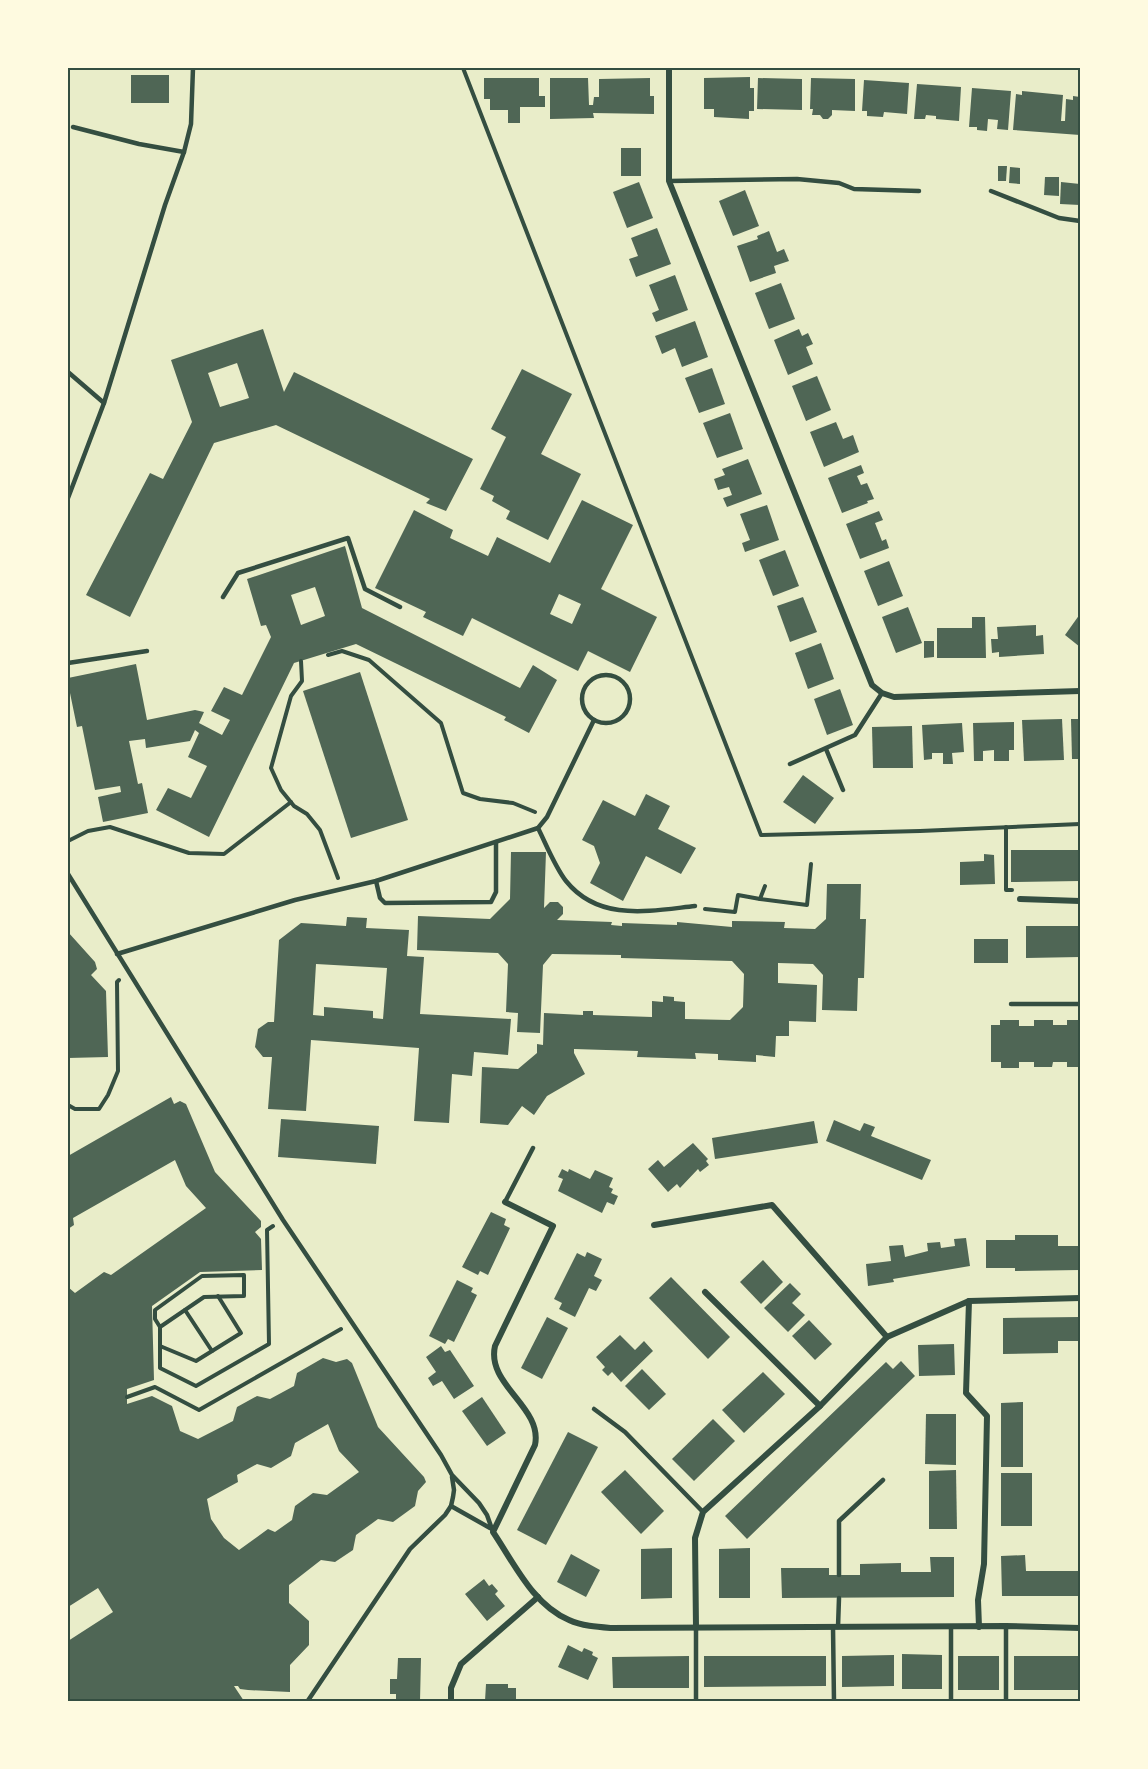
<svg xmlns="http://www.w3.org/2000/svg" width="1148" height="1769" font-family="Helvetica,sans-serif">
<rect width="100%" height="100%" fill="#e9edc9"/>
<!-- building -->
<g fill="#4f6655" fill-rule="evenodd">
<rect x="131" y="75" width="38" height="28"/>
<path d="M750,77V88H754V111H749V119L714,117V109H704V78Z"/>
<path d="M484,78H539V96H545V107H520V123H508V110H490V99H484Z"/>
<path d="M550,78H588L589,105H593L594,97H599V79L650,78V96H654V114L593,113L594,118L550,119Z"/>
<path d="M758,78L802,79V110L757,109Z"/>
<path d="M811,78L855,79V111L832,110V115L828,119H823L820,115H812L813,109H810Z"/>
<path d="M864,80L909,83L907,114L884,112L883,117L867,116V111H862Z"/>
<path d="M917,84L961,87L959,121L936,119V116L926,115L925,119H914Z"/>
<path d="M972,88L1011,91L1008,130L997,129L998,120L988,119L987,131L977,130V127H969Z"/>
<path d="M1022,91L1063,95L1061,121H1065L1066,99L1073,100V96L1080,97V135L1013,130L1016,94L1022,95Z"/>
<rect x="621" y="148" width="20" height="28"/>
<path d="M998,166H1007L1006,181H998Z"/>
<path d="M1010,167L1020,168V184L1009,183Z"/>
<path d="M1045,177H1059V196L1044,195Z"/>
<path d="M639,182L653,218L627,228L613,192Z"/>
<path d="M1061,182L1080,184V205L1060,204Z"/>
<path d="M745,190L759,226L733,236L719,201Z"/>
<path d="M657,228L671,264L636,277L629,259L638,256L631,238Z"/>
<path d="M769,231L777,252L784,249L789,261L774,266L776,273L750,282L737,246L758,239L757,236Z"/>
<path d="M675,275L688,310L656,322L652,313L659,310L649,285Z"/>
<path d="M781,283L795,319L769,329L755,293Z"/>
<path d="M695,321L708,357L682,367L675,348L662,354L655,336Z"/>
<path d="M263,329L284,392L294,372L473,459L446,511L426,503L430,499L276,425L214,443L130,617L86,595L150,473L163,479L192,422L171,360ZM237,363L249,398L220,407L208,373Z"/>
<path d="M799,329L802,336L808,333L813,344L806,347L813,364L788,375L774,340Z"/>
<path d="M712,368L725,404L699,413L685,378Z"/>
<path d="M522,369L572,394L541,454L581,474L548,540L506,519L510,511L492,501L494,496L480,489L506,437L491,429Z"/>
<path d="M817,376L831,410L806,421L792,386Z"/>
<path d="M730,413L743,449L717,458L703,423Z"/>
<path d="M836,422L843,439L853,435L859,452L824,467L810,432Z"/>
<path d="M748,459L762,494L727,507L723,498L732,495L729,487L718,490L714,479L725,475L722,469Z"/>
<path d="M861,465L864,473L857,476L861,485L867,483L874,499L867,501L868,503L842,513L828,478Z"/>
<path d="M582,500L633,525L601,589L657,617L630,672L588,651L578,671L472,618L463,636L423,617L426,612L375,588L414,510L453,530L450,538L488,556L497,537L550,563ZM559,594L581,604L572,624L550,614Z"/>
<path d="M767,505L779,540L745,552L742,543L750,540L740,514Z"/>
<path d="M879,511L883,520L875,523L882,541L886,539L889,548L860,559L846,524Z"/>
<path d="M345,546L362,608L520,688L533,665L557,680L529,733L504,720L506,717L356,644L294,663L209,837L156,810L168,788L191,798L207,766L188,757L199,733L195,730L190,741L146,748L145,739L129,741L138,784L142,783L148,813L103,822L98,797L121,792L120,786L95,790L82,726L77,727L70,693L68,694V678L136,664L147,720L195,710L204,712L199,723L222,735L230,720L211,711L224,687L242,695L271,637L266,625L261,626L247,579ZM315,587L325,616L301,625L291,595Z"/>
<path d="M785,550L799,586L773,596L759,560Z"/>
<path d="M889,561L903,596L878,606L864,571Z"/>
<path d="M803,597L817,632L790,642L777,606Z"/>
<path d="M908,607L922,643L896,653L882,617Z"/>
<path d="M1080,614V647L1065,635Z"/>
<path d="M972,617H985L986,658H937V628H972Z"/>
<path d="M1036,625V636L1043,635L1044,654L999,657V652L992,653L991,639H998L997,627Z"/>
<path d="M924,641H934V657L924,658Z"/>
<path d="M821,643L834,679L808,689L795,653Z"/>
<path d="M360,672L408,820L351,838L303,691Z"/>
<path d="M840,689L853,725L827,735L814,699Z"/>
<path d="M1062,719L1064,760L1024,761L1022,720Z"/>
<path d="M1071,719H1080V759H1072Z"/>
<path d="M1014,722V750H1009V761H994V750L983,751V761H974L973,723Z"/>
<path d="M962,723L964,752L952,753L953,764H943V753H932V759L924,760L922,725Z"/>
<path d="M912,726L913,768H873L872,727Z"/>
<path d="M803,775L834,798L815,824L783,802Z"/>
<path d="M646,794L670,806L658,829L696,848L681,874L646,856L623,901L590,883L600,863L594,846L582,840L603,800L635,816Z"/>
<path d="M1011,850H1080V881L1011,882Z"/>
<path d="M511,852H546L544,908L550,902H558L563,907V914L557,920L612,922L611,925L622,926V923L677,925V922L732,927V921L785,922L784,928L815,929L826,919L827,884H861L860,919H866L864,978H858L857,1011L822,1010L823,975L813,964L778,963V983L817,985L816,1022L789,1021V1036H776L775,1057L756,1055V1062L718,1060V1054L695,1053L696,1059L637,1057L638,1051L574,1049V1053L585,1074L547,1096L534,1115L522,1106L508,1125L480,1123L482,1067L518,1069L537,1053V1044L543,1045L544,1013L583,1015V1011H593V1015L652,1017V1001L663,1002V996L674,997V1001L685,1002V1019L730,1020L743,1007L744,974L732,961L621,958V955L552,954L543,965L540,1033L517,1032L518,1013L506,1012L508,964L498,953L417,950L418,916L490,919L510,899Z"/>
<path d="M984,854L994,855L995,884L960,885V862L984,861Z"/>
<path d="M347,917L367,918L366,928L409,930L407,956L424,957L420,1014L511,1019L508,1055L474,1052L472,1076L452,1074L449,1123L414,1121L419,1048L311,1040L306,1111L268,1109L272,1057H263L255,1047L258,1029L268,1022H274L279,940L301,923L346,926ZM316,964L387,968L383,1019L373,1018V1011L324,1007V1016L313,1015Z"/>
<path d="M1026,926H1080V957L1026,958Z"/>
<path d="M68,932L95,962L97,969L91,975L106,991L108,1057L68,1058Z"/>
<rect x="974" y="939" width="34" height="24"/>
<path d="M1000,1020H1019V1026H1034V1020H1053V1025H1067V1020H1080V1067H1067V1062H1053L1052,1067H1034V1062H1019V1068H1001V1062H991V1025H1000Z"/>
<path d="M171,1097L174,1104L180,1101L186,1104L215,1172L261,1221V1227L255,1232L261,1239L262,1270L200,1272L152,1306L154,1380L127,1389V1404L152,1396L172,1406L180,1431L198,1439L233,1421L237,1407L257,1396L270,1399L294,1386L297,1373L323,1358L336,1362L347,1359L352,1363L378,1427L424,1477L426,1482L418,1491L415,1506L393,1522L378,1519L356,1535L353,1550L335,1562L321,1560L289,1585V1603L309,1621V1645L290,1665V1692L248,1690L240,1689L238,1686H234L244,1701H68V1641L113,1612L98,1588L68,1607V1287L75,1293L104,1272L111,1275L206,1208L186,1186L175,1160L73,1218L74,1225L68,1229V1156ZM328,1424L339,1451L359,1472L327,1495L313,1493L295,1506L292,1520L275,1532L268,1529L239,1550L224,1538L211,1519L207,1499L238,1482L237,1475L257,1464L271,1468L291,1456L295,1443Z"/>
<path d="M281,1119L379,1126L376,1164L278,1157Z"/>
<path d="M834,1120L860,1131L864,1123L875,1127L871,1136L931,1160L922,1180L826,1141Z"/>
<path d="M814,1121L818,1143L715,1159L712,1138Z"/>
<path d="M693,1143L708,1159L706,1161L709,1165L700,1172L698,1169L680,1188L677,1184L668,1192L648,1169L658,1160L664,1167Z"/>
<path d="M562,1169L568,1172L569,1169L590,1179L595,1170L613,1178L609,1187L613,1189L611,1193L618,1196L614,1205L607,1202L602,1213L558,1191L563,1179L558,1177Z"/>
<path d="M491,1212L506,1219L504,1225L510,1228L488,1275L480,1271L478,1275L462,1267Z"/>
<path d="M1015,1235H1058V1246H1080V1270L1015,1271V1268H986V1240H1015Z"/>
<path d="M966,1238L970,1266L893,1279L894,1282L868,1286L866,1264L891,1261L889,1246L903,1245L905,1257L928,1251L927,1243L940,1242L941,1248L955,1246L954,1239Z"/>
<path d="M587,1252L602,1259L594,1276L602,1280L596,1291L589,1288L575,1317L559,1309L562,1303L554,1299L577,1253L585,1257Z"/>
<path d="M763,1260L783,1282L761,1304L740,1282Z"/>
<path d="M671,1277L730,1337L708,1359L649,1298Z"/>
<path d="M457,1280L473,1288L471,1292L477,1295L454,1342L448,1339L445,1344L429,1336Z"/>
<path d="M790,1283L801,1294L792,1303L805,1315L788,1332L764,1308Z"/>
<path d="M547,1317L568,1328L542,1379L521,1368Z"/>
<path d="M1080,1317V1341H1058V1353L1003,1354V1318Z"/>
<path d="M809,1320L832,1344L815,1360L792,1336Z"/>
<path d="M620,1335L635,1350L644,1341L653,1351L621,1382L612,1372L608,1376L602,1370L605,1367L596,1357Z"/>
<path d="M954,1344L955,1375L919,1376L918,1345Z"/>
<path d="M441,1346L445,1352L450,1350L474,1386L454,1399L442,1381L433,1386L428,1378L436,1372L426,1357Z"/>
<path d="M901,1361L915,1376L747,1539L725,1516L886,1362L893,1369Z"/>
<path d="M642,1369L666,1394L649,1410L625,1386Z"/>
<path d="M763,1372L785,1394L744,1433L722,1410Z"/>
<path d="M482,1397L506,1433L487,1446L462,1411Z"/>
<path d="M1023,1402V1467H1001V1403Z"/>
<path d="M926,1414H956V1465L925,1464Z"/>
<path d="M713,1419L735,1441L694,1481L672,1459Z"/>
<path d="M568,1432L598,1447L546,1545L517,1530Z"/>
<path d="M625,1470L664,1511L641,1534L601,1492Z"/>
<path d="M956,1470L957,1529H929V1471Z"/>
<rect x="1001" y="1473" width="31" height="53"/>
<path d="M672,1548V1598L641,1599V1549Z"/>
<path d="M750,1548V1598H719V1549Z"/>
<path d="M571,1554L600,1570L586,1597L557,1582Z"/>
<path d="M1025,1555L1026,1571H1080V1596H1002L1001,1556Z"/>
<path d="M930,1557H954V1597L782,1598L781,1568H829V1575H860V1564L901,1563V1572H931Z"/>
<path d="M484,1579L489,1586L492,1584L498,1591L495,1594L505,1606L487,1621L465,1594Z"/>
<path d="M568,1645L582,1652L584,1648L593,1652L592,1655L598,1658L588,1680L558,1667Z"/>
<path d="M902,1654L942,1655V1689H902Z"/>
<path d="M894,1655V1686L842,1687V1656Z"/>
<path d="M689,1656V1688H613L612,1657Z"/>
<path d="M704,1656H826V1686L704,1687Z"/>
<rect x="958" y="1656" width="41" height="34"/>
<rect x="1014" y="1656" width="66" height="34"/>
<path d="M398,1658H421L420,1701H396V1694H390V1679H397Z"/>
<path d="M486,1684H508V1688H516V1701H485Z"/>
</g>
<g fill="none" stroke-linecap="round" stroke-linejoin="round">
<!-- path -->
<g stroke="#344e41" stroke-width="4">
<path d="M463,68L761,835L920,831L1080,824"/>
<path d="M328,655L342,651L369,660L441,723L463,793L480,799L513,803L535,812"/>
<path d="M301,661L302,681L291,696L271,768L281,790L294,806L307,814L320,830L338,878"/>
<path d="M1006,827V890H1012"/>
<path d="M68,841L88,831L110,827L189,853L224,854L291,802"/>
<path d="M760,899L807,905L811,864"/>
<path d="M705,909L735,912L738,895L760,899L765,886"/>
<path d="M68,1105L75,1109H99L108,1095L118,1071L117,982L119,980"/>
<path d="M185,1310L212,1351"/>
<path d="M160,1327L155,1319V1310L202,1276L244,1275V1296L204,1297L160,1327V1368L196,1386L269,1344L267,1230L273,1226"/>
<path d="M160,1346L196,1361L241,1333L218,1296"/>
<path d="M127,1397L155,1387L199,1410L341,1329"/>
</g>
<!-- service -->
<g stroke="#344e41" stroke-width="4.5">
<path d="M73,127L139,144L184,152"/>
<path d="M669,181L797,179L839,183L854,189L919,191"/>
<path d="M991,191L1059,218L1080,221"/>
<path d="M68,372L104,403"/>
<path d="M68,498L104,403L165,205L184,152L191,124L193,68"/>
<path d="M223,597L238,573L348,538L365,589L400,607"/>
<path d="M68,663L147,651"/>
<circle cx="606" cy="699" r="24"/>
<path d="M826,749L843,790"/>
<path d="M790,764L855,735L882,693"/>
<path d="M538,828C546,844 555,867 566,881C599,922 649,911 695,906"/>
<path d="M68,874L283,1220L441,1455L452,1475L479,1503L487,1515L493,1532"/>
<path d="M376,881L380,898L385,903L491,902L496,892V842"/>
<path d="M117,954L295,900L376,881L538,828L547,817L594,720"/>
<path d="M1011,1004H1080"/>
<path d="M505,1202L533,1148"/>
<path d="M594,1409L625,1432L703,1512"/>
<path d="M451,1506L490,1528"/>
<path d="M839,1575V1521L883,1480"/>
<path d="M1006,1626V1702"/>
<path d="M833,1627L834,1702"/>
<path d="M838,1627L839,1598"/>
<path d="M951,1627V1702"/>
<path d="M696,1628V1702"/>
<path d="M307,1702L410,1549L445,1515L451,1506L453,1497L454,1490L452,1477"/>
</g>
<!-- minor -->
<g stroke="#344e41" stroke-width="6">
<path d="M669,68V181L872,685L882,693L894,697L1080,691"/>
<path d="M1020,899L1080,901"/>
<path d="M505,1202L553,1226L495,1346C486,1385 543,1407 535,1445L493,1532C514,1563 533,1605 569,1620C582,1626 597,1627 611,1628L1006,1626L1080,1628"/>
<path d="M654,1225L772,1205L887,1337"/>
<path d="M705,1292L820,1406"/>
<path d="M969,1301L966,1393L987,1416L984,1564L978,1600L979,1627"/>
<path d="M696,1628L695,1538L703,1512L820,1406L887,1337L969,1301L1080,1298"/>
<path d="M451,1702V1688L461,1664L538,1597"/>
</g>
</g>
<!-- border -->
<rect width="1148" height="1769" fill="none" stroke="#fefae0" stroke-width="138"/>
<rect x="69" y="69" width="1010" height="1631" fill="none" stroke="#344e41" stroke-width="2"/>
</svg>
